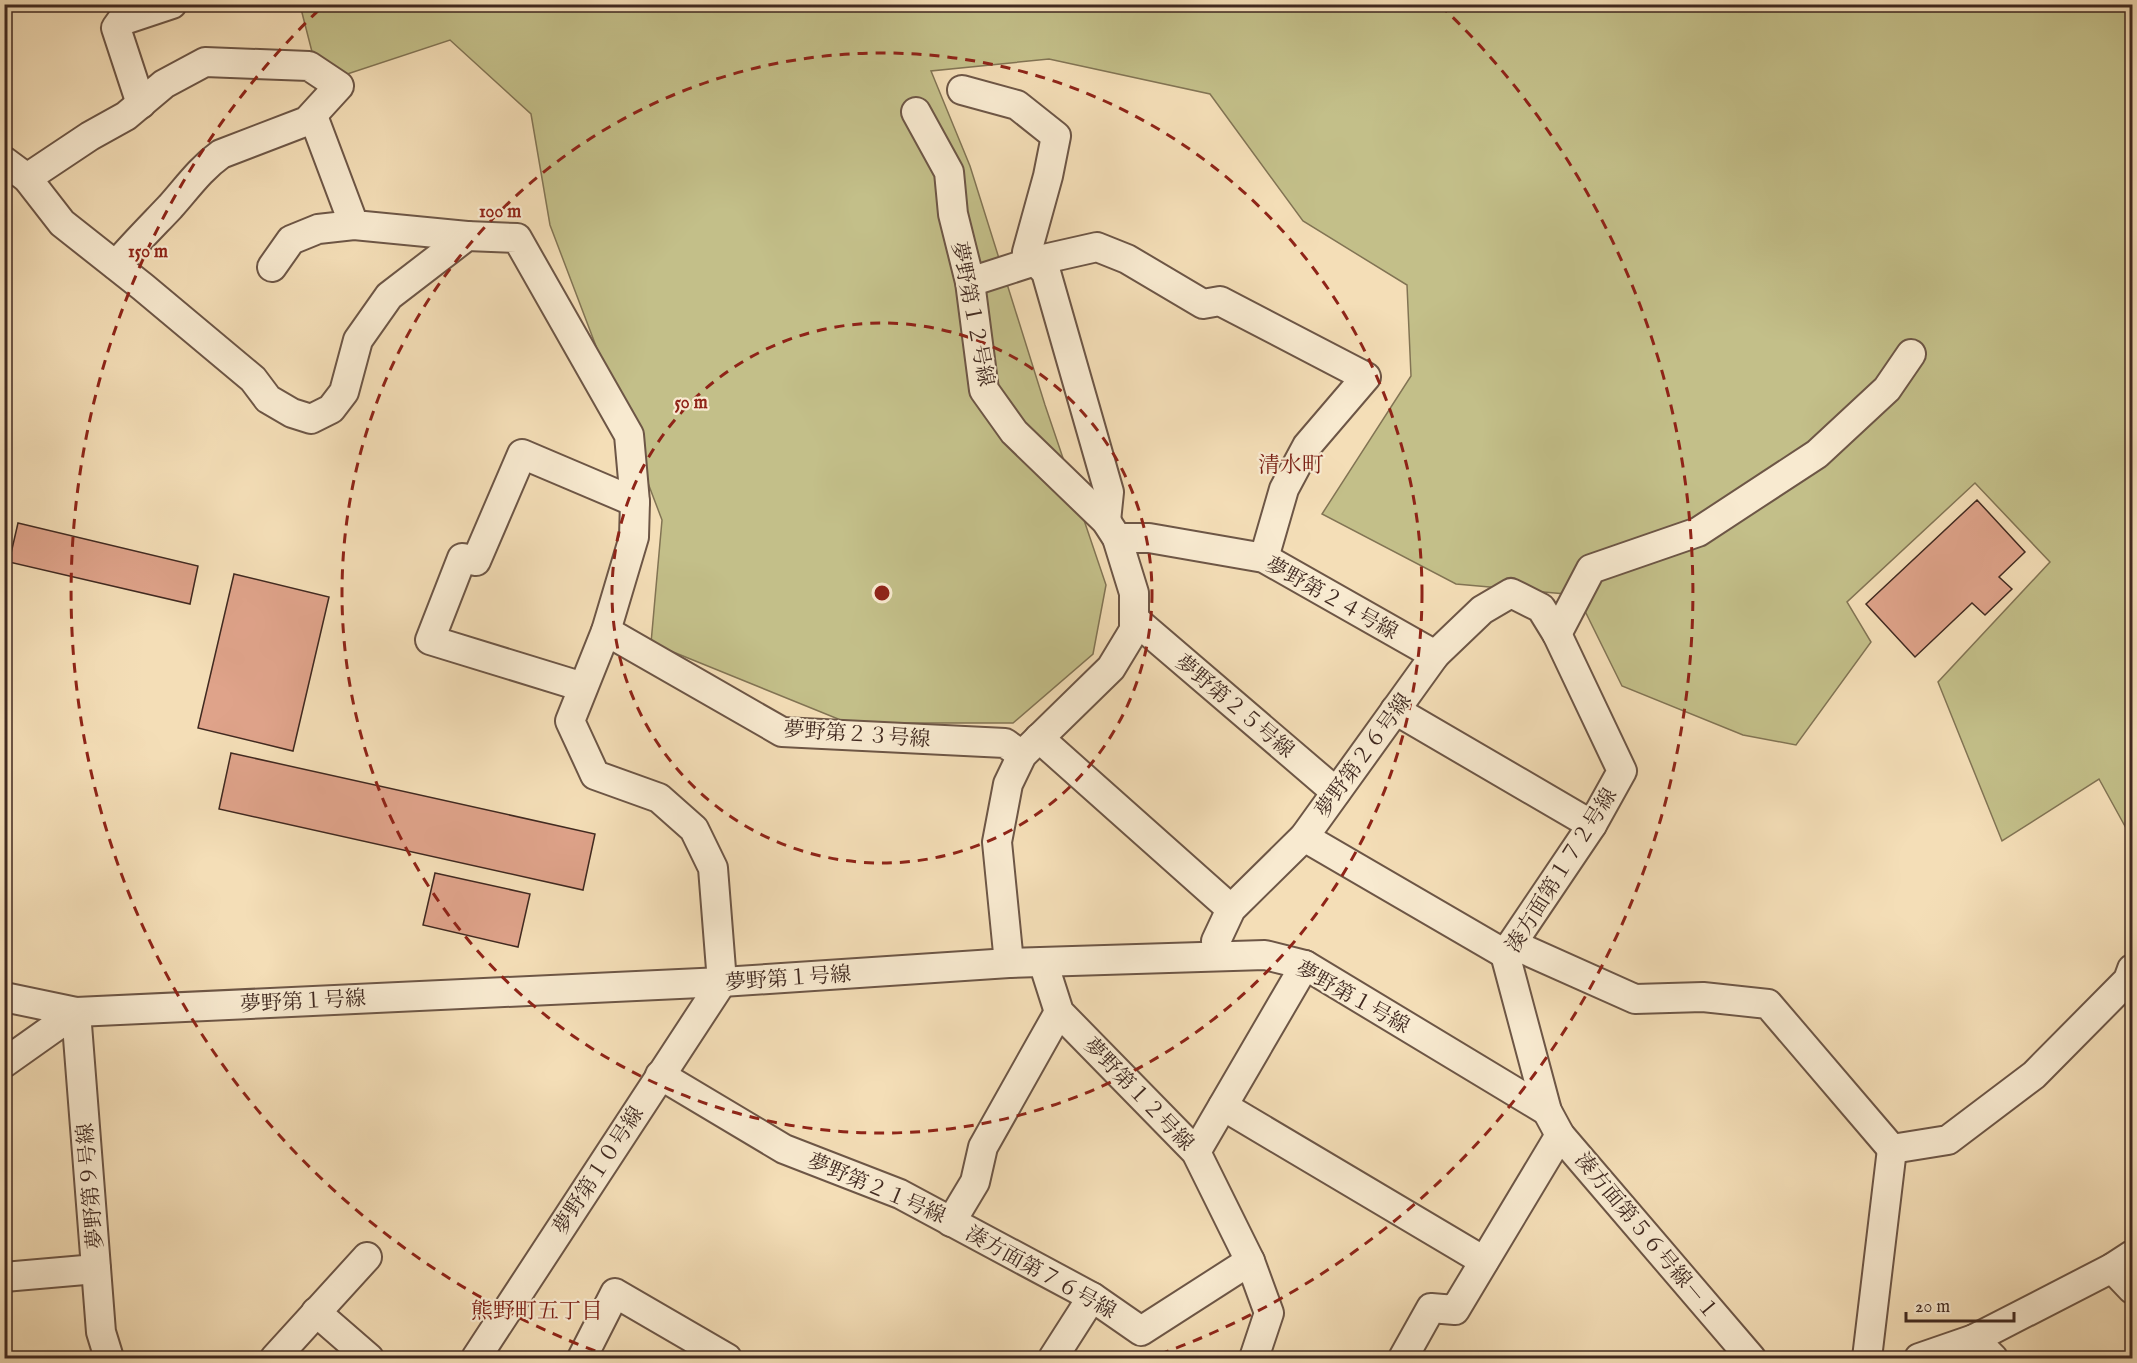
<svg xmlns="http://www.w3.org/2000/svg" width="2137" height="1363" font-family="'IM FELL English','Noto Serif JP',serif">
<rect width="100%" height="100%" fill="#f4deb7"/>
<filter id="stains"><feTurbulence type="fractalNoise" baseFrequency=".00333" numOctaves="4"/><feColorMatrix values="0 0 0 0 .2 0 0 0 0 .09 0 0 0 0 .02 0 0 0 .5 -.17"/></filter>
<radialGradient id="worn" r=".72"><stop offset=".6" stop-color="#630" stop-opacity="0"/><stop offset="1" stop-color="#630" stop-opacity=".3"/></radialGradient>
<!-- green -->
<path fill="#c3bf89" stroke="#827454" stroke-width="1.5" d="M300,5H2132V839L2099,779L2002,841L1938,682L2050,562L1975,483L1847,602L1871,642L1796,745L1743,735L1622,686L1577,595L1456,584L1322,514L1411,376L1407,285L1303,221L1210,94L1049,59L931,71L970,166L1045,405L1106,585L1093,654L1013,723H848L651,643L662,520L550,225L531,114L450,40L320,83Z"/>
<!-- building -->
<g fill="#dfa38a" stroke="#402920" stroke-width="1.5">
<path d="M1977,500L2025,552L1999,577L2012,589L1985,615L1972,603L1915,657L1866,604Z"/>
<path d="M18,523L198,566L190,604L9,562Z"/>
<path d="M234,574L329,597L293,751L198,728Z"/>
<path d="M231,753L595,834L583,890L219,809Z"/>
<path d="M435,873L530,894L518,947L423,925Z"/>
</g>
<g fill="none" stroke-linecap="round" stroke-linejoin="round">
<defs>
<g id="street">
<path d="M962,90L1017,105L1056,136L1048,176L1027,252L1046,272L1109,492L1106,521"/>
<path d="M141,104L116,28L121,21L172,4"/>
<path d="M916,112L949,172L953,214L970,282L984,390L1014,432L1106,521L1117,538L1134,593V630L1111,668L1022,755L1008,784L997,842L1009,963"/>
<path d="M313,116L354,225L467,236"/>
<path d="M4,161L27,178L62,223L143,287L253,379L268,399L292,413L311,419L331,409L344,392L358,340L389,296L467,236L517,238L629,435L635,502L634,537L606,631L570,721L595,775L659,798L694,829L713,868L722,982L476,1358"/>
<path d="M27,178L90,136L126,116L164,84L205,62L309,66L339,86L307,121L221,154C200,169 187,188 170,207C152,226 133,245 116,265"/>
<path d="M272,267L291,240L318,229L354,225"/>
<path d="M970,282L1035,261L1097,247L1127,259L1203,304L1220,301L1366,377L1307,446L1284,489L1264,558"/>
<path d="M1117,538H1149L1264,558L1435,655"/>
<path d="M1134,619L1336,792"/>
<path d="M606,631L782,732L1005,743L1022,755"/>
<path d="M1557,634L1591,569L1698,532L1817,454L1887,389L1911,354"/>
<path d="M583,687L430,640L462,558L476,561L522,454L635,502"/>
<path d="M1395,710L1592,825"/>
<path d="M1039,738L1231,909"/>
<path d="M1304,837L1505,954"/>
<path d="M1512,944L1635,999L1703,997L1768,1004L1892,1149"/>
<path d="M1218,956L1216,941L1231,909L1304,837L1435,655L1482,610L1511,593L1541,608L1557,634L1622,771L1592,825L1505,954L1547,1111L1560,1135L1751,1358"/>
<path d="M1043,962L1059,1012L1196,1152L1250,1261L1269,1313L1254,1358"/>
<path d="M4,997L76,1012L101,1332L109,1358"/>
<path d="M4,1063L76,1012L722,982L1009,963L1265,955L1305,965L1547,1111"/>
<path d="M660,1075L784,1149L900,1194L1092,1297L1141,1331L1250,1261"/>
<path d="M1223,1106L1484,1261"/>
<path d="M1892,1149L1948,1140L2034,1075L2128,980L2132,969"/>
<path d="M1196,1152L1305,965"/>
<path d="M951,1222L975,1182L983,1147L1059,1012"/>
<path d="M2112,1268L2132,1289"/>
<path d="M4,1277L96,1269"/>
<path d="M316,1312L369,1358"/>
<path d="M1974,1339L1993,1358"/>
<path d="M275,1358L367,1257"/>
<path d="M582,1358L615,1293L727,1358"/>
<path d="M1053,1358L1092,1297"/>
<path d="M1403,1358L1431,1308L1455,1310L1560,1135"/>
<path d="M1867,1358L1892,1149"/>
<path d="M1919,1358L1974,1339L2112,1268L2132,1255"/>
</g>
</defs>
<!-- street casing -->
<use href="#street" stroke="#6d5646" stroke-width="32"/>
<!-- street -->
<use href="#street" stroke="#f8ead0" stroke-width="28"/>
</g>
<!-- distance rings -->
<g fill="none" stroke="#8f2418" stroke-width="3" stroke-dasharray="10 8">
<circle cx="882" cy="593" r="270"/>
<circle cx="882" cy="593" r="540"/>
<path d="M612 1357A810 810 0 0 1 324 5M1440 5A810 810 0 0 1 1152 1357"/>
</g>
<g text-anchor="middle" stroke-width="4.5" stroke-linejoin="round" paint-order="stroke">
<!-- street labels -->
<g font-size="21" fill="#402920" stroke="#f8ead0">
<text transform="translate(973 314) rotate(79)" y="7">夢野第１２号線</text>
<text transform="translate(1332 598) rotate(29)" y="7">夢野第２４号線</text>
<text transform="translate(1235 706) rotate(40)" y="7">夢野第２５号線</text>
<text transform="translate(857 734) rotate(4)" y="7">夢野第２３号線</text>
<text transform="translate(1363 755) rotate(-54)" y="7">夢野第２６号線</text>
<text transform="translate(1561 870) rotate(-58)" y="7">湊方面第１７２号線</text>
<text transform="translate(788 978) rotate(-4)" y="7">夢野第１号線</text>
<text transform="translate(1353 997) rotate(29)" y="7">夢野第１号線</text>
<text transform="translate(303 1001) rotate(-3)" y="7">夢野第１号線</text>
<text transform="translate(1139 1094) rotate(46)" y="7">夢野第１２号線</text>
<text transform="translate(598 1170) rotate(-57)" y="7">夢野第１０号線</text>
<text transform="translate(90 1186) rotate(-95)" y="7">夢野第９号線</text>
<text transform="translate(877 1188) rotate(23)" y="7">夢野第２１号線</text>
<text transform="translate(1647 1236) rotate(50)" y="7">湊方面第５６号線－１</text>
<text transform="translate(1041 1272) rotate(29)" y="7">湊方面第７６号線</text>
</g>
<!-- neighbourhood labels -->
<g font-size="22" fill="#7a1f14" stroke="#f8ead0">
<text x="1291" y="472">清水町</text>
<text x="537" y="1318">熊野町五丁目</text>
</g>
</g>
<circle cx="882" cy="593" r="9" fill="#8f2418" stroke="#f8ead0" stroke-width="3"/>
<g font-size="18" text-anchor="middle" font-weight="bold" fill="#8f2418" stroke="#f8ead0" stroke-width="4.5" stroke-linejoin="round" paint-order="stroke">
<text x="500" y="217">100 m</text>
<text x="148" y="257">150 m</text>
<text x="691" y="408">50 m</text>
</g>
<!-- margin -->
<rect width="2137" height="1363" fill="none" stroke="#f4deb7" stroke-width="24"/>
<rect x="6" y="6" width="2125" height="1351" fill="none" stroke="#402920" stroke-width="3"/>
<rect x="12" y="12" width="2113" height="1339" fill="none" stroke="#402920" stroke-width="1.5"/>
<!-- scale -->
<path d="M1906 1312v9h108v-9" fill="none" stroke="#402920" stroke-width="3"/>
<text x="1915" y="1312" font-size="18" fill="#402920" stroke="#f8ead0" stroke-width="4.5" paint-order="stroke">20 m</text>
<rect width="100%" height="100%" filter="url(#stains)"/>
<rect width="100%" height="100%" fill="url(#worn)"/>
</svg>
